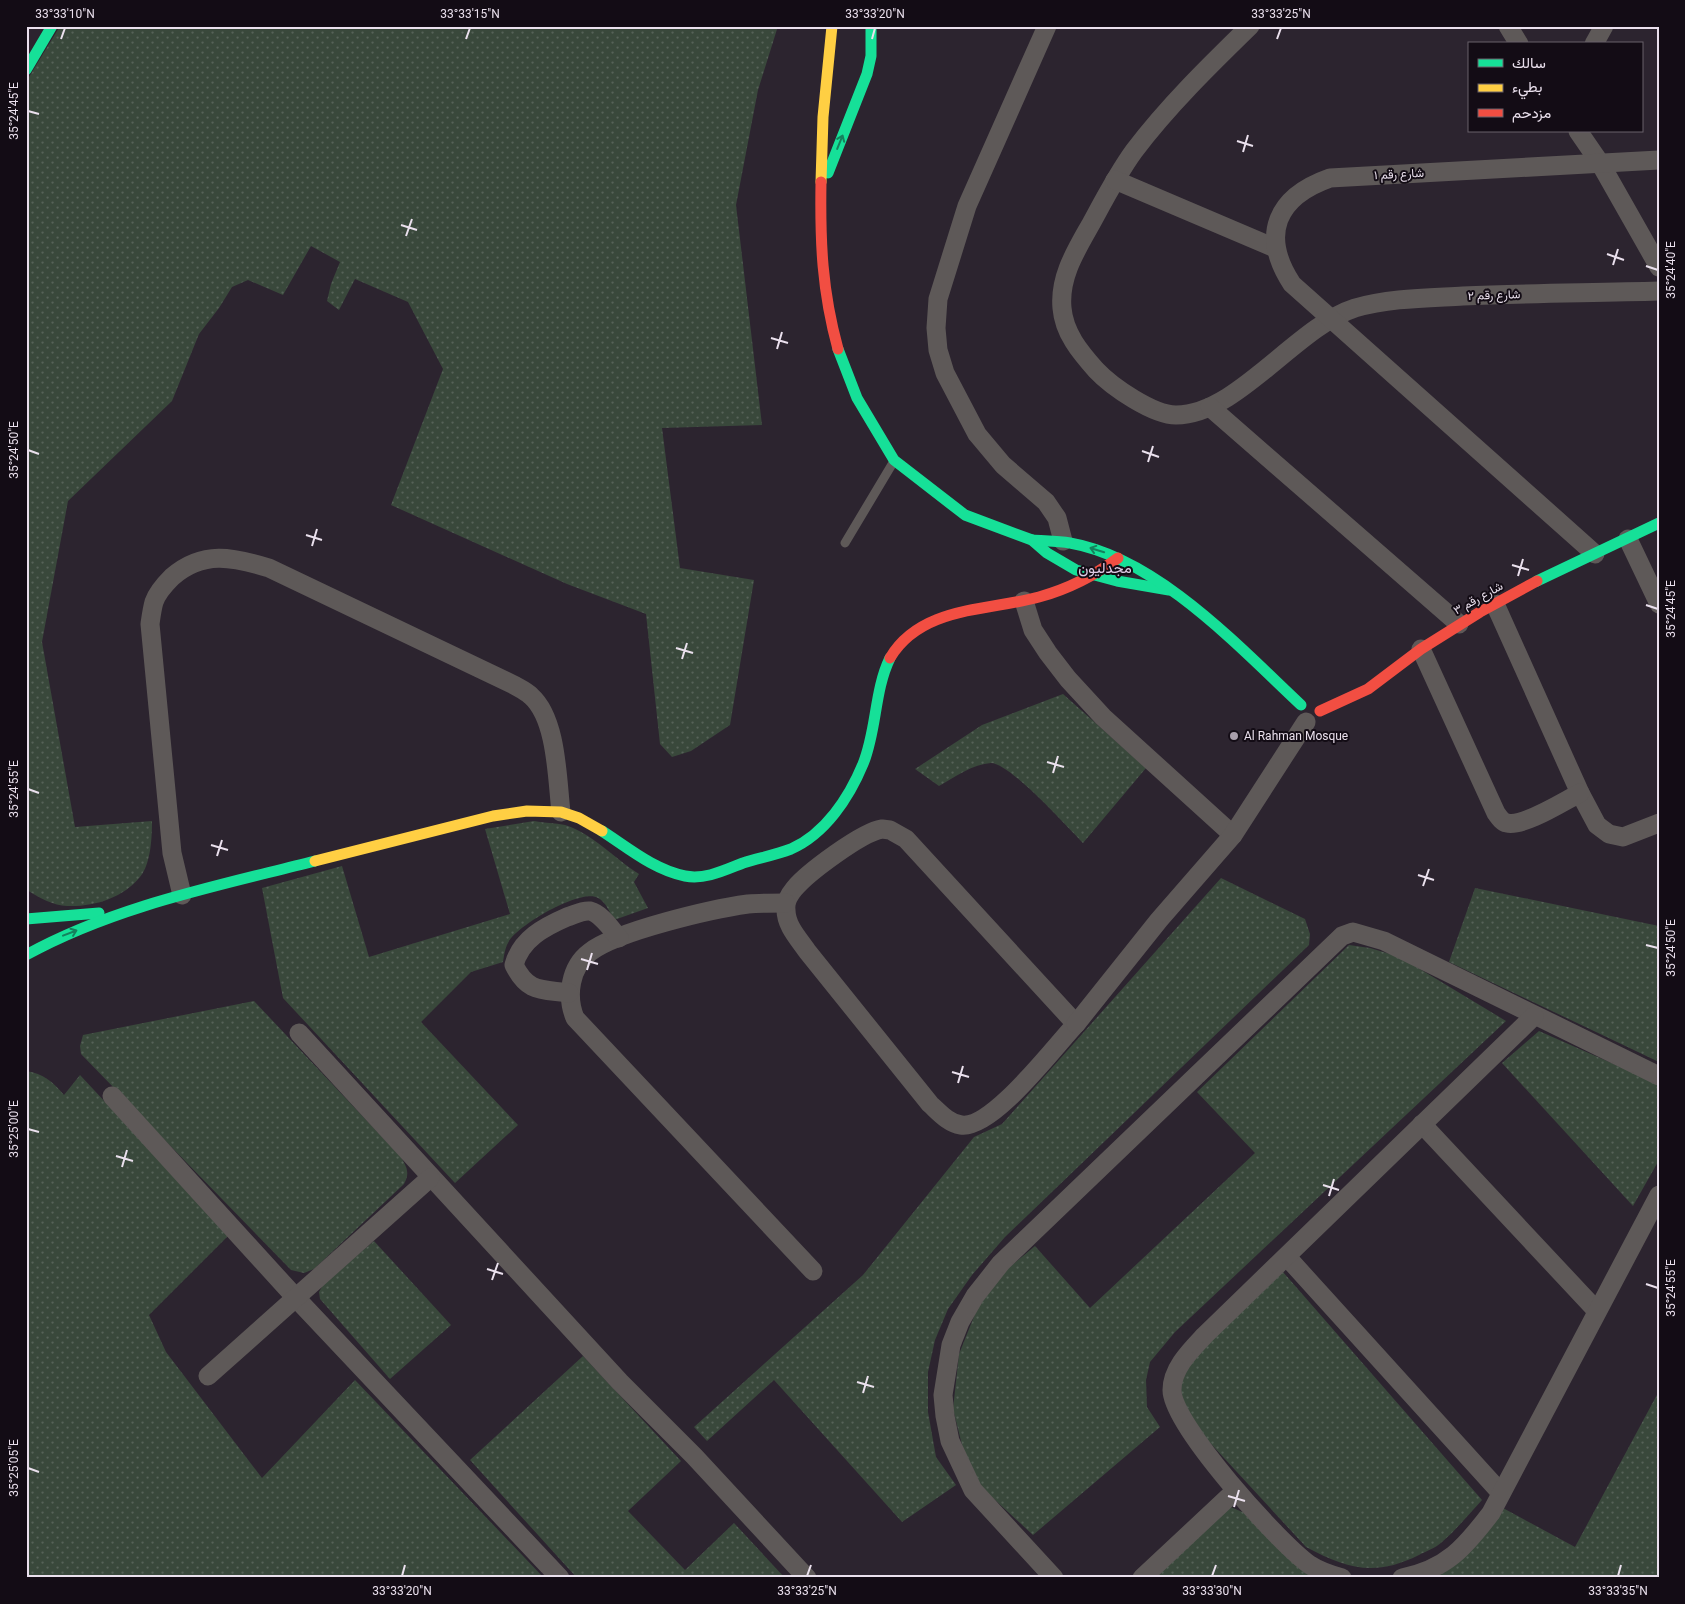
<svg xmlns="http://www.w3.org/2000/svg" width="1685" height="1604" font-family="Roboto,Vazirmatn,sans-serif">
<defs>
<pattern id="grass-dots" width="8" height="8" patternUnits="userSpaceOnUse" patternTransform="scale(1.25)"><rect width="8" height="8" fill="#39483b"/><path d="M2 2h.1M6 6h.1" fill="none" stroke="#566258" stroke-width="1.8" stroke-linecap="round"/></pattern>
</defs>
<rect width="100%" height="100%" fill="#2c242f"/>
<!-- grass -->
<g fill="url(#grass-dots)">
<path d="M60,26H778L758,90L736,205L762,425L662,428L680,568L754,580L730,725L691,751L672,757L660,744L646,614L567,584L391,505L443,369L408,302L355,279L339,310L327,301L331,284L340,262L311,246L283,295L248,280L232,287L219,308L199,334L172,401L68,501L42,642L75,827L152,821C152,837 151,864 140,877C123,898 94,907 67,906C54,906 38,897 27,890L26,82Z"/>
<path d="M1063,694L1146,768L1083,843C1068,828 1010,763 991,763C973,764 955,777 939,786L915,769L982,725Z"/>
<path d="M534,821C544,823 555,823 565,825C593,834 615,859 639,874L634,882L648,908L614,920C610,913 606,902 598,898C581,888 516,926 508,943C505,948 504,956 503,962L471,972L421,1022L518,1125L455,1183L283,998L262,888L342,866L369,957L510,914L485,829Z"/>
<path d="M1221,878L1305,919L1310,934L1309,945L1005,1237L972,1275L948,1309L935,1340L928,1372V1412L936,1457L956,1485L902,1522L774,1380L707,1441L694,1427L863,1275L974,1137L1002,1124Z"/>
<path d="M1475,888L1659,926V1062L1449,962Z"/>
<path d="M1349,945L1370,948L1400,957L1506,1021L1175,1332L1150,1362L1146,1380L1147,1407L1160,1427L1033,1535L981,1487L964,1453L953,1409L959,1354L979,1304L1000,1275L1035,1246L1090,1308L1255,1153L1197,1092Z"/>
<path d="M254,1001L401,1157C407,1168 410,1173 404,1184L314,1269L304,1273L291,1270L81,1054L80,1046L83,1035Z"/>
<path d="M1539,1031L1659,1084V1160L1633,1206L1502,1063Z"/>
<path d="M26,1071C44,1074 52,1081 64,1095L80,1075L229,1235L149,1315L166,1352L262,1478L355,1380L544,1578H26Z"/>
<path d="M374,1241L451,1325L390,1379L320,1299L319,1292L324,1283Z"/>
<path d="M1283,1272L1482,1500C1469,1514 1456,1530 1442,1542C1436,1548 1426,1551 1419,1555C1375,1577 1347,1569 1306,1547L1188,1419L1181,1405L1180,1378L1212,1337Z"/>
<path d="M583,1356L681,1461L628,1511L685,1570L734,1523L785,1578H577L470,1460Z"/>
<path d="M1659,1391V1574L1657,1578H1429L1503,1508L1575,1547Z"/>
<path d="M1228,1506L1245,1513L1319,1578H1148Z"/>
</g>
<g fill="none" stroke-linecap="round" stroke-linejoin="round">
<!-- lane -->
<path stroke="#5e5958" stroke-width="9" d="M845,543L894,461"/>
<!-- street -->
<g stroke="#5e5958" stroke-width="19">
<path d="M1047,26L967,206L938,299L936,328L938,350L945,373L977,434L1003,465L1046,502L1057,518L1063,541"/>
<path d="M1250,26C1210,65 1168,106 1134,151C1118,173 1105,198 1092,222C1077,249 1059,276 1062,308C1064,333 1080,352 1096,370C1112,387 1153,415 1176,415C1237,415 1296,327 1355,308C1389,298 1427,298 1463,296C1528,293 1593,293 1659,291"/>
<path d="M1508,26L1519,44"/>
<path d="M1594,44L1604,26"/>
<path d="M1578,131L1600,163L1659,267"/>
<path d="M1115,180L1275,248"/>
<path d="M1210,407L1459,624"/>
<path d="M1628,539L1659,604"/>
<path d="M1595,554L1292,284C1260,235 1276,197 1330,178L1659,160"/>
<path d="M1024,601L1033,630L1048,653L1068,679L1103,717L1233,835"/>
<path d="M1495,604L1580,793L1597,825L1609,834L1623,837L1659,823"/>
<path d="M1421,649L1496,813C1499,817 1502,822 1507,823C1524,827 1564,801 1580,793"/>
<path d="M882,829L890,830L906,839L1076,1024C1055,1046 992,1130 961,1125C948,1123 939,1112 930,1104L807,951C799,939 786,926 786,910C785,903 789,895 794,889C807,873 862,832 882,829Z"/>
<path d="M182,895L172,853L150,624C151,617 152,609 154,602C157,593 166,583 172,577C203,550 233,557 269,568L514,685C519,688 526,691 531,696C557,719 557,778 561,812"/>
<path d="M786,903C774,903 760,903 748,904C712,909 617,931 590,952C570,967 566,996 575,1018L813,1271"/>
<path d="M569,993C541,989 528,993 514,965C521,939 544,927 567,917C574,915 582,910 590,911C602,914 611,929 619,938"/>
<path d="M1076,1024L1159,920L1233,835L1306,722"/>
<path d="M299,1033L620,1382L694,1456L807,1578"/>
<path d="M112,1096L296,1298L560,1578"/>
<path d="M1422,1124L1596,1310"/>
<path d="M1287,1257L1501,1493"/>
<path d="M208,1376L430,1178"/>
<path d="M1054,1578L973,1490L950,1441L945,1416L943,1395L951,1345L960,1322L975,1296L1001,1263L1342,936L1353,932L1384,941L1659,1076"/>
<path d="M1142,1578L1235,1491"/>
<path d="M1342,1578C1331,1575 1319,1571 1310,1565C1279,1543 1172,1425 1172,1390C1172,1368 1191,1350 1205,1335L1534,1016"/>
<path d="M1402,1578C1447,1569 1465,1547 1491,1513L1659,1195"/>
</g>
<!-- fast -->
<g stroke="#16e098" stroke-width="11">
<path d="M26,70L52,26"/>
<path d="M828,173L867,74L871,56V26"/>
<path d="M838,349L857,398L894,460L965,515L1032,540L1047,553L1076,570L1117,581L1169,590"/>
<path d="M1032,540C1044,541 1058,541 1070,543C1157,558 1239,647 1301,705"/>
<path d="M1537,581L1659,523"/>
<path d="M602,831C627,847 654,870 685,876C705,880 725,870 743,863C759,858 775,855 791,849C825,834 849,798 863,764C877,730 874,691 890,658"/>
<path d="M26,919L99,913"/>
<path d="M26,955C115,906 217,886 315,861"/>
</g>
<!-- slow -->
<g stroke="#ffcf43" stroke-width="11">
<path d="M821,182L823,117L832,26"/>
<path d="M315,861L493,816L527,811L561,812L579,818L602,831"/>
</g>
<!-- jam -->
<g stroke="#f24e42" stroke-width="11">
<path d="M821,182C820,242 822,291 838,349"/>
<path d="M890,658C921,606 988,611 1039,597C1068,589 1094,576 1118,558"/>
<path d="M1320,711L1368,689L1421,649L1480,612L1537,581"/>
</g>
</g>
<!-- one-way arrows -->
<defs><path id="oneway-shaft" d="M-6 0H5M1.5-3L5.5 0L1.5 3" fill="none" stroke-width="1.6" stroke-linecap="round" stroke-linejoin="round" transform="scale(1.25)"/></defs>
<g stroke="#15815d">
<use href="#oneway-shaft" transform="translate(840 142) rotate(-68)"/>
<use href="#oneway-shaft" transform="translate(1097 550) rotate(-163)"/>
<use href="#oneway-shaft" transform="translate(70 933) rotate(-21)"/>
</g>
<!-- ticks -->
<path fill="none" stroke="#eae0ed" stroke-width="2" d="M61,39L65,28M466,39L470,28M872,39L875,28M1277,39L1281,28M28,111L39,114M1237,141L1253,146M1243,152L1248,135M401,225L417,230M406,236L412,219M1607,254L1624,260M1613,265L1618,249M1646,266L1658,270M771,338L788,343M777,349L782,332M28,450L39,454M1142,451L1159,457M1148,462L1153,446M306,535L322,540M312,546L317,529M1512,565L1529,570M1518,576L1523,559M1646,605L1658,609M676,648L693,653M682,659L687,643M1047,762L1064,767M1053,773L1058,756M28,789L39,793M211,845L228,850M217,856L222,840M1418,875L1434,880M1423,886L1429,869M1646,945L1658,948M581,959L598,964M587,970L592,953M952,1072L969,1077M958,1083L963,1066M28,1129L39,1132M116,1156L133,1161M122,1167L127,1150M1323,1185L1339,1190M1329,1196L1334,1179M487,1269L503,1274M492,1280L498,1263M1646,1284L1658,1288M857,1382L874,1387M863,1393L868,1376M28,1468L39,1472M1228,1496L1245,1501M1234,1507L1239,1490M402,1576L405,1565M807,1576L811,1565M1212,1576L1216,1565M1618,1576L1621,1565"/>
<!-- markers -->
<circle fill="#a89eaa" stroke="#130c15" stroke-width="2" cx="1234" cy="736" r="5"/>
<g text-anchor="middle" stroke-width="4" stroke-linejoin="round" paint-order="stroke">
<!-- street labels -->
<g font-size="12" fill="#eae0ed" stroke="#130c15">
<text transform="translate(1399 174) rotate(-3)" y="4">شارع رقم ١</text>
<text transform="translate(1494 295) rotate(-2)" y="4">شارع رقم ٢</text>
<text transform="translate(1478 598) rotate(-29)" y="4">شارع رقم ٣</text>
</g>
<!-- poi labels -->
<g font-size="12" fill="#eae0ed" stroke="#130c15" text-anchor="start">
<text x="1244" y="740">Al Rahman Mosque</text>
</g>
<!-- quarter labels -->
<g font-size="15" fill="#e0cce6" stroke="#130c15">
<text x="1105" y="573">مجدليون</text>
</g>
</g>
<!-- border -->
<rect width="1685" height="1604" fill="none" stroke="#130c15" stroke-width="55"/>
<!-- legend -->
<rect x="1468" y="42" width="175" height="90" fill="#130c15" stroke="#69616b"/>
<rect x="1478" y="59" width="25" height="8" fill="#16e098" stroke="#69616b"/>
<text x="1512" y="68" font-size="15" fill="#eae0ed">سالك</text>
<rect x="1478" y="84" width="25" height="8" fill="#ffcf43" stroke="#69616b"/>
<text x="1512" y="92" font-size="15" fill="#eae0ed">بطيء</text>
<rect x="1478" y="109" width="25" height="8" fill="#f24e42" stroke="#69616b"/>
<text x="1512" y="118" font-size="15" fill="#eae0ed">مزدحم</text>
<rect x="28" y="28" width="1630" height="1548" fill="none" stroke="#eae0ed" stroke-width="2"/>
<g font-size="12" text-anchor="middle" fill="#eae0ed">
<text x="65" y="18">33°33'10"N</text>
<text x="470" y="18">33°33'15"N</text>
<text x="875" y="18">33°33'20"N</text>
<text x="1281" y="18">33°33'25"N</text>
<text transform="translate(14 111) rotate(-90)" y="4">35°24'45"E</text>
<text transform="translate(1671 270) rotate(-90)" y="4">35°24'40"E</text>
<text transform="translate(14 450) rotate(-90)" y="4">35°24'50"E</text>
<text transform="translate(1671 609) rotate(-90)" y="4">35°24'45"E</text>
<text transform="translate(14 789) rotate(-90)" y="4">35°24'55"E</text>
<text transform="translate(1671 948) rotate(-90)" y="4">35°24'50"E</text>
<text transform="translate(14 1129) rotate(-90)" y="4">35°25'00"E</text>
<text transform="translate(1671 1288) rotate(-90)" y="4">35°24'55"E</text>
<text transform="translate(14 1468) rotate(-90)" y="4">35°25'05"E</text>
<text x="402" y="1595">33°33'20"N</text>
<text x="807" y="1595">33°33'25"N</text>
<text x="1212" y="1595">33°33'30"N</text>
<text x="1618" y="1595">33°33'35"N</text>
</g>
</svg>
